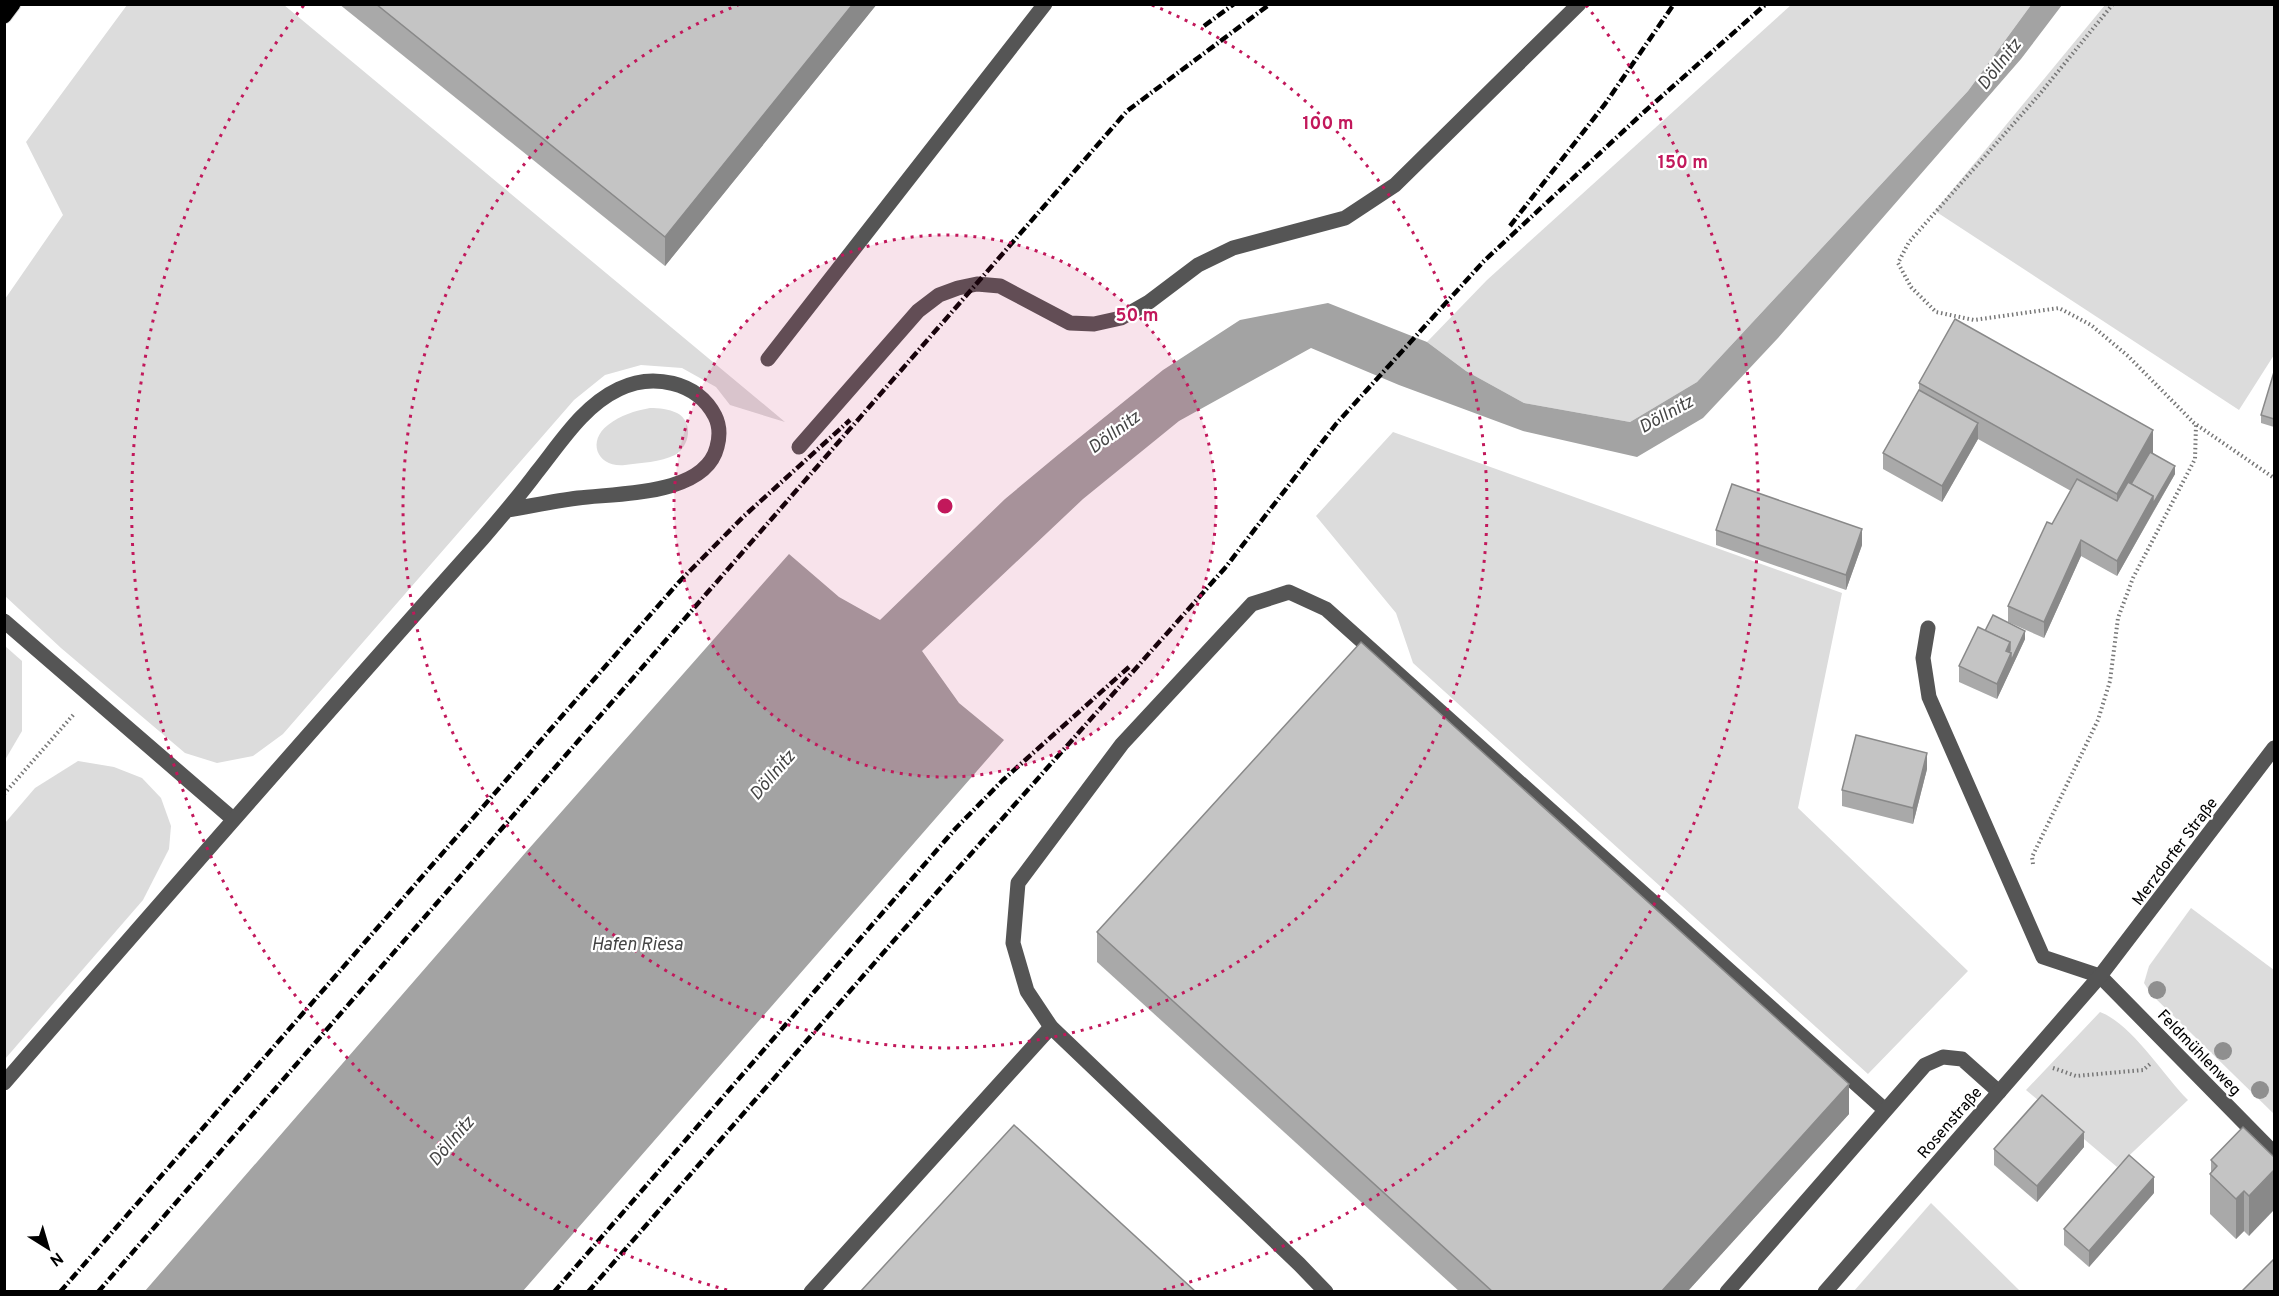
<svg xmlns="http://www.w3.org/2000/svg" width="2279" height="1296" font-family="Overpass,sans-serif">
<rect width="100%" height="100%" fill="#fff"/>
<!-- green -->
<g fill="#dcdcdc">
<path d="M127,5H284L785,422L730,405L716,387L682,368L641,365L605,375L574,400L283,734L253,756L217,763L185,753L61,648L5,596V299L63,215L26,142Z"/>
<path d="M1791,5H2031L1968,91L1697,382L1630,422L1524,403L1466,371L1427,342L1487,280Z"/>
<path d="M2105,5H2274V355L2239,410L1935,211Z"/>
<path d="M650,408C659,408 669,409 677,413C694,422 690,446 675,455C661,462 640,463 625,465C598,468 586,442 608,425C621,415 634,411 650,408Z"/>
<path d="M1393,432L1842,593L1798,808L1968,971L1868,1074L1413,663L1396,613L1316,516Z"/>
<path d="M5,646L22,661V731L5,760Z"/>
<path d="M78,761L114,767L142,778L161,798L171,826L169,849L143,900L5,1059V823L35,788Z"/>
<path d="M2191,908L2274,970V1114L2151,994L2144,983L2149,966Z"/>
<path d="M2100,1012C2132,1024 2163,1075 2188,1100L2117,1167L2026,1090Z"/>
<path d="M1931,1203L2020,1291H1854Z"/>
</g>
<!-- water -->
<path fill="#a3a3a3" d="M2031,5H2062L2021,59L1778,338L1703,418L1637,457L1523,431L1399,385L1311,348L1179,421L1083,499L922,651L959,703L1004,740L523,1291H145L526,852L789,554L839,597L880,620L1005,499L1059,454L1163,370L1240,320L1328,303L1427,342L1466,371L1524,403L1630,422L1697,382L1968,91Z"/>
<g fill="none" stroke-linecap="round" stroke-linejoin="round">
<defs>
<path id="major" d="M4,16L13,4"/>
</defs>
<!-- major casing -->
<use href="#major" stroke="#dbdbdb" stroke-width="17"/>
<!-- path -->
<g stroke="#777" stroke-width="4" stroke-dasharray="1.5 3" stroke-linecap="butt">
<path d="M2113,4L2039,95L1909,242L1898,263L1911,287L1936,312L1974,320L2059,308L2091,325L2128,356L2194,423L2274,478"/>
<path d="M4,794L74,714"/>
<path d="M2033,864L2032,857L2098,720L2110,681L2118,618L2133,578L2195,459L2196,425"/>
<path d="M2053,1068L2076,1076L2143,1070L2150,1064"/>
</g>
<!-- minor -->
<g stroke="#555" stroke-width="15">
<path d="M768,359L1045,4"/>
<path d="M799,447L918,311L939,295L958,288L977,284L1000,286L1070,323L1094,324L1121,318L1149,302L1198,265L1233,248L1345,218L1395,185L1579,4"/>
<path d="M4,621L233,819"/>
<path d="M1928,628L1923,658L1929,697L2043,957L2100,976L2274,1153"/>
<path d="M4,1083C163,900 322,718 483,538C502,516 520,495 537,472C561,442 583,406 619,389C652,373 697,381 715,416C720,426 720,436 717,447C705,496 617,493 578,498C555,501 531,506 507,510"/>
<path d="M811,1292L1051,1027"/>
<path d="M1326,1292L1299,1264L1051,1027L1027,991L1013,943L1018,883L1122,744L1252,604L1289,592L1326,609L1884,1109"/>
<path d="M1727,1292L1925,1065L1943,1057L1962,1059L1999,1092"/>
<path d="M1825,1292L2100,976L2274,748"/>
</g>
<!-- major -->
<use href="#major" stroke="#000" stroke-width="15"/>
<!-- rail -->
<g stroke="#000" stroke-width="4.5" stroke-dasharray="9 3 1.5 3" stroke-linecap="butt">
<path d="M1204,26L1234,4"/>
<path d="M1510,226L1605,104L1674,4"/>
<path d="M60,1292L678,583L743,517L850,420"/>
<path d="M98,1292L1127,111L1270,4"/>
<path d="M554,1292L956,828L1003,780L1129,667"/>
<path d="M588,1292L897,937L1225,568L1336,424L1484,261L1644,112L1766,4"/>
</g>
</g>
<!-- trees -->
<g fill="#8f8f8f">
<circle cx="2157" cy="990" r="9"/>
<circle cx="2223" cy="1051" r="9"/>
<circle cx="2260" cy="1090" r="9"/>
</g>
<!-- wall -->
<g fill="#a9a9a9">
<path d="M339,4H877L665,266Z"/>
<path d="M2274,372V427L2261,423V415Z"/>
<path d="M1919,383L2153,454L2175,474L2117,576L2081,556L2044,638L2008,622V606L2071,491L1978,439L1942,502L1883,469V453L1919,390Z"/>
<path d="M1716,530L1862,545L1846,590L1716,545Z"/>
<path d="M1985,631L2025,639L1997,699L1959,682V666Z"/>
<path d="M1927,769L1913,824L1842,806V790Z"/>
<path d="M1097,932L1849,1114L1687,1292H1460L1097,962Z"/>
<path d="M2084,1147L2037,1202L1994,1165V1149Z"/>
<path d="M2274,1157L2249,1236L2244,1231L2236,1239L2210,1214V1174L2211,1172V1160Z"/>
<path d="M2154,1193L2089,1267L2064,1245V1229Z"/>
</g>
<!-- shaded-wall -->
<g fill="#898989">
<path d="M853,4H877L665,266V237Z"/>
<path d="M1978,423V439L1942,502V486Z"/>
<path d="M2153,430V453L2117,517V494Z"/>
<path d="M2175,466V474L2153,512V504Z"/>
<path d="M2153,496V512L2117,576V561Z"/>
<path d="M1862,529V545L1846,590V575Z"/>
<path d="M2081,540V556L2044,638V622Z"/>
<path d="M2025,631V639L1997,699V684L2006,651L2010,642Z"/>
<path d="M1927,753V769L1913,824V808Z"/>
<path d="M1849,1084V1114L1687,1292H1661Z"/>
<path d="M2084,1132V1147L2037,1202V1186Z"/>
<path d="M2274,1170V1210L2249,1236V1196Z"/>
<path d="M2154,1177V1193L2089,1267V1251Z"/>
<path d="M2244,1191V1231L2236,1239V1199Z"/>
</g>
<!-- building -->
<g fill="#c4c4c4" stroke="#898989" stroke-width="1.5">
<path d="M376,4H853L665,237Z"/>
<path d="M1955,319L2153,430L2117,494L1919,383Z"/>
<path d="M2274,372V419L2261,415Z"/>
<path d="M1919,390L1978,423L1942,486L1883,453Z"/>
<path d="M2150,452L2175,466L2153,504V496L2131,484Z"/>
<path d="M2077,479L2117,501L2128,482L2153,496L2117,561L2081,540L2044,622L2008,606L2047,522L2052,524Z"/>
<path d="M1732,484L1862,529L1846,575L1716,530Z"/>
<path d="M1993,615L2025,631L2011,661V653L2009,652L2010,650V642L1985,631Z"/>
<path d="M1978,627L2010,642L2006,651L2011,653L1997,684L1959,666Z"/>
<path d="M1361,642L1849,1084L1661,1292H1493L1097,932Z"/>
<path d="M1856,735L1927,753L1913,808L1842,790Z"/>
<path d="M2042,1095L2084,1132L2037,1186L1994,1149Z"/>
<path d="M1014,1125L1196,1292H860Z"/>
<path d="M2243,1127L2274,1157V1170L2249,1196L2244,1191L2236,1199L2210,1174L2217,1166L2211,1160Z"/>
<path d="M2129,1155L2154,1177L2089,1251L2064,1229Z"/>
<path d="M2274,1259V1292H2241Z"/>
</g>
<!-- distance rings -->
<circle cx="945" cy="506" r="271" fill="#c2185b" fill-opacity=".12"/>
<g fill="none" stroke="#c2185b" stroke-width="3" stroke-dasharray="3 6">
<circle cx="945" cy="506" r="271"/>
<path d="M1152 5A542 542 0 1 1 738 5"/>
<path d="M727 1290A814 814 0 0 1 304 5M1586 5A814 814 0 0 1 1163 1290"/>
</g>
<g text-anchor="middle" stroke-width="4.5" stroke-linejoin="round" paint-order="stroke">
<!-- street labels -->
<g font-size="16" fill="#000" stroke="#fff">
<text transform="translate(2174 851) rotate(-53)" y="6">Merzdorfer Straße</text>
<text transform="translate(2200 1052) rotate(46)" y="6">Feldmühlenweg</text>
<text transform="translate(1949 1122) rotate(-49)" y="6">Rosenstraße</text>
</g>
<!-- water labels -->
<g font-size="18" font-style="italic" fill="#444" stroke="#fff">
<text transform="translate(1999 64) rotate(-52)" y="6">Döllnitz</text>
<text transform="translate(1666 414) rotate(-29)" y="6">Döllnitz</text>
<text transform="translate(1114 432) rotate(-36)" y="6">Döllnitz</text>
<text transform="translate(772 775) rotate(-49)" y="6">Döllnitz</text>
<text x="637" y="950">Hafen Riesa</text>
<text transform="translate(451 1141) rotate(-49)" y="6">Döllnitz</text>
</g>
</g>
<circle cx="945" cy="506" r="9" fill="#c2185b" stroke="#fff" stroke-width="3"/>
<g font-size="18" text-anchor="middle" font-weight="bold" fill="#c2185b" stroke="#fff" stroke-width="4.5" stroke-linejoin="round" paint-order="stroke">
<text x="1328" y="129">100 m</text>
<text x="1683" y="168">150 m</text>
<text x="1137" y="321">50 m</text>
</g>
<!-- border -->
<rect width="2279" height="1296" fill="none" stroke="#000000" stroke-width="12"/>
<!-- north arrow -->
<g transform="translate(48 1248) rotate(143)" stroke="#ffffff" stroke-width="4.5" paint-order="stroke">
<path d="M0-4.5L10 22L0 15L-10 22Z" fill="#000000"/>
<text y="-9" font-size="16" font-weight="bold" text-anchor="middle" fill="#000000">N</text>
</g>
</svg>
